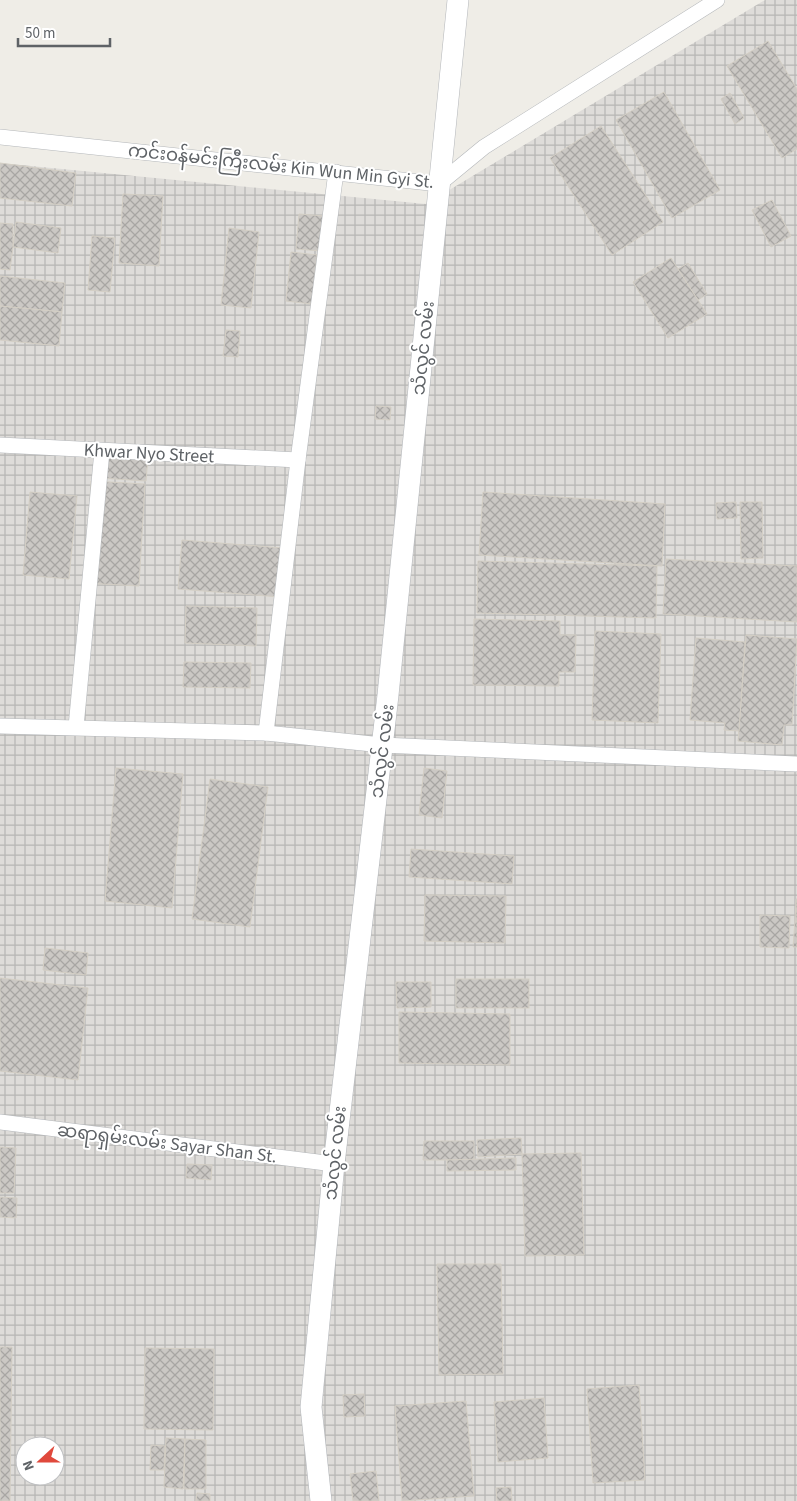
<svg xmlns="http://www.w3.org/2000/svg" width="797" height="1501" font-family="'Source Sans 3','Noto Sans Myanmar',sans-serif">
<defs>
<pattern id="industrial-grid" width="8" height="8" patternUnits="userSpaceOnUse" patternTransform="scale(1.25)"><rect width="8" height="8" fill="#dedcd9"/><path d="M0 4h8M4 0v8" fill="none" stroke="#b7b6b4"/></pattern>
<pattern id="building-cross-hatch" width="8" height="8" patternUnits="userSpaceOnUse" patternTransform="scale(1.25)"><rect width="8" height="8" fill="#cbc8c4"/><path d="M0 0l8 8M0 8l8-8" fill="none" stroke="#a8a6a3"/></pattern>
</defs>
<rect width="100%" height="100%" fill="#efede7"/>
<!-- industrial -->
<path fill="url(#industrial-grid)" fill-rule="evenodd" d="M765,0H797V1501H0V163L426,204ZM25,1446H55V1476H25Z"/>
<!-- building -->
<g fill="url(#building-cross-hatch)" stroke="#d4cfc5">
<path d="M768,41L797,89V149L782,158L727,66Z"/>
<path d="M664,92L720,190L672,218L616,120Z"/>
<path d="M730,93L744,118L735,124L721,99Z"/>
<path d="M601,126L663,222L612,255L550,158Z"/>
<path d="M0,163L76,173L72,206L0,198Z"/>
<path d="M123,194L163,196L159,266L119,263Z"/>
<path d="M772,200L791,236L771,247L752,210Z"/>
<path d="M299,214L325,216L321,251L296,249Z"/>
<path d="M16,222L61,228L58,253L13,247Z"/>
<path d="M0,223L13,224V247L10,270L0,269Z"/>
<path d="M229,228L259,232L251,308L221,305Z"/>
<path d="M92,236L115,238L110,292L88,290Z"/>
<path d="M291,252L317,255L312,304L286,301Z"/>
<path d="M671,258L707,314L668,338L633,282Z"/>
<path d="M688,263L707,294L698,300L678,269Z"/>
<path d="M0,276L65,283L62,312L0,306Z"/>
<path d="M0,306L62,312L59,346L0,340Z"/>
<path d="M226,330L240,331L238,357L223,356Z"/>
<path d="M376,406L391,407L390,420L375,419Z"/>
<path d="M101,455L148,457L146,481L100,478Z"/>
<path d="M91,481L145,484L139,586L85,583Z"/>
<path d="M30,492L77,496L69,579L23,575Z"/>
<path d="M483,492L665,504L662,566L479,555Z"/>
<path d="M736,502L737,518L717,519L716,503Z"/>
<path d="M740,502H762L763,558L741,559Z"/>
<path d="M182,540L283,548L280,597L178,589Z"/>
<path d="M666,559L797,566V622L663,614Z"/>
<path d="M478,561L657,566L656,618L477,613Z"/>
<path d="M186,606L257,608L256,646L185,643Z"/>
<path d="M474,619L560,621V635H576L575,672H559V686L473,685Z"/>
<path d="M595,631L661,634L658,723L592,720Z"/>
<path d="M746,635L797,639L792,725H784L782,745L738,741Z"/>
<path d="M696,638L745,642L739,731L724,730L725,723L690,720Z"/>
<path d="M184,662L251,663L250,688L183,687Z"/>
<path d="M116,768L183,774L172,908L105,901Z"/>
<path d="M424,768L447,771L442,818L419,815Z"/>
<path d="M210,779L268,787L250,927L192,919Z"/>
<path d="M411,849L514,856L512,884L409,877Z"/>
<path d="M425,895L506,896L505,943L424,941Z"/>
<path d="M796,899H797V922L795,921Z"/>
<path d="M760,915L790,916L789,948L760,947Z"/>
<path d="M795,921L797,922V947H793Z"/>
<path d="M45,948L88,953L86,975L43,970Z"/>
<path d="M0,978L88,988L78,1080L0,1071Z"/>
<rect x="456" y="979" width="73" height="29"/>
<path d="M396,982H431V1007L397,1008Z"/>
<path d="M399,1012L510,1014V1065L399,1063Z"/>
<path d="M521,1138L522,1154L478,1157L477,1140Z"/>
<path d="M424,1141H474V1160H423Z"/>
<path d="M0,1147L16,1148L14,1193H0Z"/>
<path d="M581,1153L584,1255L525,1256L522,1154Z"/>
<path d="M516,1158V1170L447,1171V1160Z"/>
<path d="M187,1164L212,1165L211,1180L186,1178Z"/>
<path d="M0,1197L17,1198L16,1218L0,1217Z"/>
<path d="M437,1264H501L503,1374L439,1375Z"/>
<path d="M0,1347H12L10,1501H0Z"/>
<path d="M145,1348L214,1349L213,1430L144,1429Z"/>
<path d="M639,1385L645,1480L593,1483L587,1389Z"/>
<path d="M364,1394L365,1416L344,1417L343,1395Z"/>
<path d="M544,1398L548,1458L498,1462L494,1402Z"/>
<path d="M466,1401L474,1496L402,1501L395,1406Z"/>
<path d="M166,1438L185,1439L183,1489L164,1487Z"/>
<path d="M185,1439L206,1440V1489H184Z"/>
<path d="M151,1445L165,1446L164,1470H150Z"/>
<path d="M376,1471L379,1501H353L350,1474Z"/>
<path d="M511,1487L512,1501H497L496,1488Z"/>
<path d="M197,1493L210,1494V1501H196Z"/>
</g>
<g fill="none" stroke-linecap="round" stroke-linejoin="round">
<defs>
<g id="street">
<path d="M0,137L439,184L484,147L717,0"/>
<path d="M0,445L298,460"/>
<path d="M0,726L266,733L382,745L797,764"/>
<path d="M76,727L102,451"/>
<path d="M266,733L298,460L336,172"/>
<path d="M0,1122L334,1164"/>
</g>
<path id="secondary" d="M321,1501L311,1407L334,1164L388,695L458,0"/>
</defs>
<!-- street casing -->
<use href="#street" stroke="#b4b7ba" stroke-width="16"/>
<!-- secondary casing -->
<use href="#secondary" stroke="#b3b6ba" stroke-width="22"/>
<!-- street -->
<use href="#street" stroke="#fff" stroke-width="15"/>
<!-- secondary -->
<use href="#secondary" stroke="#fff" stroke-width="21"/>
</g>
<g text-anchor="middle" stroke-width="4" stroke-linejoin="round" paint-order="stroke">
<!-- street labels -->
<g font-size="18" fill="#5e6266" stroke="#fff">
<text transform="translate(281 166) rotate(6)" y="6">ကင်းဝန်မင်းကြီးလမ်း Kin Wun Min Gyi St.</text>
<text transform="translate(423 348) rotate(-84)" y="6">သံလွင် လမ်း</text>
<text transform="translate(149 453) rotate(3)" y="6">Khwar Nyo Street</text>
<text transform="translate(382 751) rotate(-83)" y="6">သံလွင် လမ်း</text>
<text transform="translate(167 1143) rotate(7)" y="6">ဆရာရှမ်းလမ်း Sayar Shan St.</text>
<text transform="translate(335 1153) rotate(-84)" y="6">သံလွင် လမ်း</text>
</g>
</g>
<!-- north arrow -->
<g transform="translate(40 1461) rotate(249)"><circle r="24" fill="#ffffff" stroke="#bfc0c2"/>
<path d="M0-4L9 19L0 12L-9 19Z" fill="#e0493c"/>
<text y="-8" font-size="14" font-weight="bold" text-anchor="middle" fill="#5e6266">N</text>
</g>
<!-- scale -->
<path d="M18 38v8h92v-8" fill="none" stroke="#5e6266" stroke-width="2.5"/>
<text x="25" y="38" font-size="15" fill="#5e6266" stroke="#ffffff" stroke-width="4" paint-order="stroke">50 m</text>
</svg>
